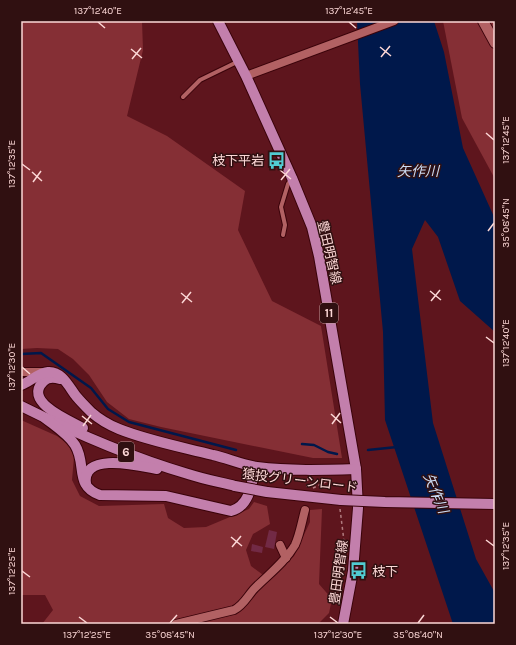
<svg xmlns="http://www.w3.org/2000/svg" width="516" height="645" font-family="Karla,'Noto Sans JP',sans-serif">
<rect width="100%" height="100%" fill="#5e151d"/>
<!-- green -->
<g fill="#852f35">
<path d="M21,21H142L143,50L127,116L167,136L245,191L238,230L272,301L321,326L342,458H313L161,427L129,419L107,402L89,375L73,359L58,349L37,348L21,349Z"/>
<path d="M443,21H495V179L462,118Z"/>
<path d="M21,420L57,436L68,444L74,457L72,480L80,496L99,506L164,504L168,518L184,528L206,527L249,509L254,502L267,506L270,524L253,534L246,550L251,566L270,580L294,556L310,522V510L322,509L319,584L332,599L329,613L318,624H42L53,610L45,595H21Z"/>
</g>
<!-- water -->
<path fill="#00184b" d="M357,21H434L444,52L463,148L495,219V332L460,301L438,237L425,220L412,249L433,423L476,559L495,593V624H453L385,420L383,332L360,84Z"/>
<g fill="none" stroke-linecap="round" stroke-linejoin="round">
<!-- stream -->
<g stroke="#00184b" stroke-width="2.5">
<path d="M21,354L41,353L91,388L108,409L129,422L236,450"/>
<path d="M302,444L314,445L328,452L337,454"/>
<path d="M368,450L397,447"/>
</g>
</g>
<!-- building -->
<g fill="#722a45">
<path d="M269,530L277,532L274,549L265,547Z"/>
<path d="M252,544L263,547L262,553L251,551Z"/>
</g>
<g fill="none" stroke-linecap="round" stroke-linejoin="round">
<defs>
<g id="service">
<path d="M183,97L200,80L237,62"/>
<path d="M283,235L285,225L281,207L288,184L291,180"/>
</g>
<g id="minor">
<path d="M246,76L394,21"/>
<path d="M21,372H44"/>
<path d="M280,545L286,558"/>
<path d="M176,624L234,610C244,605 248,595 255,588C269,574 285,562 295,545C300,534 302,521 305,510"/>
</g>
<path id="secondary" d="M483,21L495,43"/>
<g id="primary">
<path d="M218,21L246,76L292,178L312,227L319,256L356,469L358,508L353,571L343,624"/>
<path d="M60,379C54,377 47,377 43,382C23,402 70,421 83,428"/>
<path d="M21,385C30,382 38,373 48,372C62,371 69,387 76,396C81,402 86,407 91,412C99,419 109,425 119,429C149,441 182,447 213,455C227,458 242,465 257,467C289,471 323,470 356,469"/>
<path d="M21,406C75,433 130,457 188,474C203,479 219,482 235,486"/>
<path d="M45,418C55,426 68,434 75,445C87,464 74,486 100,495L166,496L231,511C250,506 252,483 255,467"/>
<path d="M86,484C81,451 140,466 157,469"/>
<path d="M267,492L341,500"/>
</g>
</defs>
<!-- service casing -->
<use href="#service" stroke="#3a030a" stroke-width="6"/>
<!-- minor casing -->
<use href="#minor" stroke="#3a030a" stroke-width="10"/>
<!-- secondary casing -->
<use href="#secondary" stroke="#3a030a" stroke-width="12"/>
<!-- primary casing -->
<use href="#primary" stroke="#3a030a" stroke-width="12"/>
<!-- path -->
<g stroke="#b17b7f" stroke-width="1.5" stroke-dasharray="3 3" stroke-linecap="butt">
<path d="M307,487L308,478"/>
<path d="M313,488L330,480"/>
<path d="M340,509L345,549"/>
</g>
<!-- service -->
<use href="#service" stroke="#b26163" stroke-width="4"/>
<!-- minor -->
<use href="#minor" stroke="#b26163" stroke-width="8"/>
<!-- secondary -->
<use href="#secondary" stroke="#b26163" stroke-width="10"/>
<!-- primary -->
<use href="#primary" stroke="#c37fac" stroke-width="10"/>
<defs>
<g id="primary-bridge">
<path d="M235,486L267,492"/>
<path d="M341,500L385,502L495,504"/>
</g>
</defs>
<!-- primary-bridge casing -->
<use href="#primary-bridge" stroke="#3a030a" stroke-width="12" stroke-linecap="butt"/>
<!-- primary-bridge -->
<use href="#primary-bridge" stroke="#c37fac" stroke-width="10"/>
</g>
<!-- ticks -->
<path fill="none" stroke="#fcd7d6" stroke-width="1.5" d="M98,22L105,28M349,22L356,28M380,47L391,56M131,49L142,58M381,57L390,46M132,59L141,48M486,133L494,140M22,164L30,170M280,170L291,179M32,172L42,181M281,180L290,169M33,182L41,171M488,231L494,223M430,291L441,300M181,293L192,302M431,301L440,290M182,303L191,292M486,337L494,343M22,367L30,374M331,414L341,423M82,416L92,424M332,424L340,413M83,426L91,415M231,537L242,546M486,540L494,546M232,547L241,536M22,571L30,577M79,617L87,623M330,617L338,623M170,623L177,615M418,623L424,615"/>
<!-- icons -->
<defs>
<symbol id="bus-bare" viewBox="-9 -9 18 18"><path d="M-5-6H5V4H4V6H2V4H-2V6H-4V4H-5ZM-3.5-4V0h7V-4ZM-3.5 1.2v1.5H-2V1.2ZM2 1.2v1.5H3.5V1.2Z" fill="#51ccd2" stroke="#301011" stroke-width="2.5" paint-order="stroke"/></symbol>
</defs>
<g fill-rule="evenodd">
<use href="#bus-bare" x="264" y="148" width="25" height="25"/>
<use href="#bus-bare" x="346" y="558" width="25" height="25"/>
</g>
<g text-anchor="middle" stroke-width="3" stroke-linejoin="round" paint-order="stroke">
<!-- shield labels -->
<g fill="#301011" stroke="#bf9b9b" stroke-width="1">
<rect x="320" y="303" width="18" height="20" rx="3"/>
<rect x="118" y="442" width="16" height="20" rx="3"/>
</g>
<g font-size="12" font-weight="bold" fill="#fcd7d6">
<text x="329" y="317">11</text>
<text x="126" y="456">6</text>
</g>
<!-- poi labels -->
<g font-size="13" fill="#fcd7d6" stroke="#301011" text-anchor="end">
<text x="264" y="165">枝下平岩</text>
<text x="372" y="576" text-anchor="start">枝下</text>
</g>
<!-- street labels -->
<g font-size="13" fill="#fcd7d6" stroke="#301011">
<text transform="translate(330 252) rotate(77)" y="5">豊田明智線</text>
<text transform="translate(300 480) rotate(7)" y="5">猿投グリーンロード</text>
<text transform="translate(338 572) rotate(-82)" y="5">豊田明智線</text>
</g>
<!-- water labels -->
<g font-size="14" font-style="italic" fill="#cbdbf4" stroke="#301011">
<text x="418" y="176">矢作川</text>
<text transform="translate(436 493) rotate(67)" y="5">矢作川</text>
</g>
</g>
<!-- border -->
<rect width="516" height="645" fill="none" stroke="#301011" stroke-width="44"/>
<rect x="22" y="22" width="472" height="601" fill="none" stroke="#fcd7d6" stroke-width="1.5"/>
<g font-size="10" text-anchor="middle" fill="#fcd7d6">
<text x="98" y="14">137°12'40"E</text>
<text x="349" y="14">137°12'45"E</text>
<text transform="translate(505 140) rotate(-90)" y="4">137°12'45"E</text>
<text transform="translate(11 164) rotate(-90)" y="4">137°12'35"E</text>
<text transform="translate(505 223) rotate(-90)" y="4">35°08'45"N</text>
<text transform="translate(505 343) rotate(-90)" y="4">137°12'40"E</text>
<text transform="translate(11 367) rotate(-90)" y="4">137°12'30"E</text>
<text transform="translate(505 546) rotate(-90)" y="4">137°12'35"E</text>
<text transform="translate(11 571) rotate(-90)" y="4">137°12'25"E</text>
<text x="87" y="638">137°12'25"E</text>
<text x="170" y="638">35°08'45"N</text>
<text x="338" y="638">137°12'30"E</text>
<text x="418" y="638">35°08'40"N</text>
</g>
</svg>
